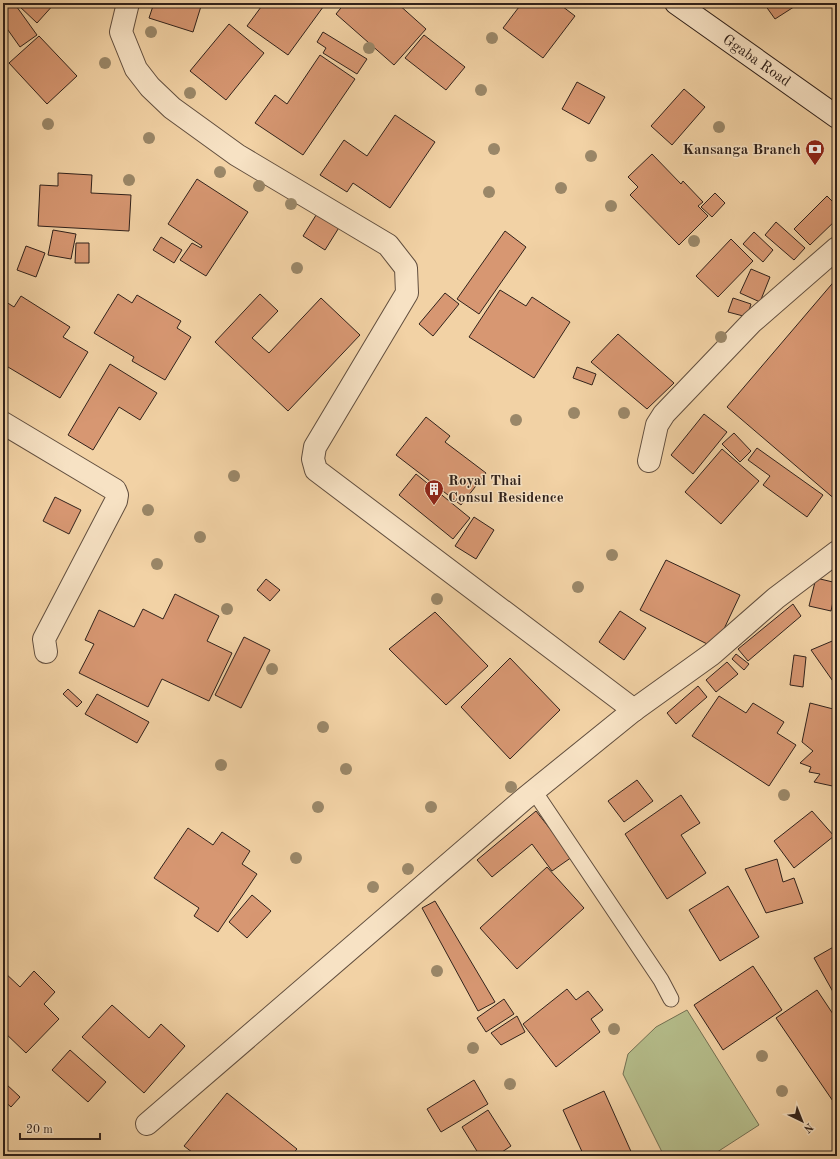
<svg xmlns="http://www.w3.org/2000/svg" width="840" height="1159" font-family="'Old Standard TT',serif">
<rect width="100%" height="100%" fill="#f2d2a5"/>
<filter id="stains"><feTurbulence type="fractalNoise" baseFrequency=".005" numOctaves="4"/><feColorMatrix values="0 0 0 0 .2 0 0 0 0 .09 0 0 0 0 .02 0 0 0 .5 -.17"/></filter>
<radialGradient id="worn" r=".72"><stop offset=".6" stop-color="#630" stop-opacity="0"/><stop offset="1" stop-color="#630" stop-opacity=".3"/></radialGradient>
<!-- green -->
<path fill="#b5bd8b" stroke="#737053" d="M687,1010L759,1125L711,1156H664L623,1074L628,1054L656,1027Z"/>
<!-- building -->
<g fill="#d79772" stroke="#31221b">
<path d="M3,3H14L37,35L20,47L3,23Z"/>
<path d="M20,3H55L37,23L18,5Z"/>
<path d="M154,3H202L193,32L149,18Z"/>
<path d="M264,3H326L288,55L247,26Z"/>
<path d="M345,3H397L426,29L394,65L336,14Z"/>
<path d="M522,3H558L575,16L543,58L503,28Z"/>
<path d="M768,3H800L775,19L765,5Z"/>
<path d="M229,24L264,53L226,100L190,71Z"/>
<path d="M323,32L367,59L357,74L323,53L326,48L317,42Z"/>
<path d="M424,35L465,67L446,90L405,58Z"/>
<path d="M39,36L77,76L47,104L9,63Z"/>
<path d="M320,55L355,79L303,155L255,123L275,95L287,104Z"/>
<path d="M577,82L605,97L589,124L562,109Z"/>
<path d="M684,89L705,107L672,145L651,126Z"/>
<path d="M395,115L435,142L390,208L353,183L347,192L320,175L344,140L367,156Z"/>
<path d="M652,154L681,184L683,181L703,202L698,206L708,216L679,245L630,195L638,187L628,177Z"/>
<path d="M58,173L92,175L91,193L131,195L129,231L38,226L40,185L58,186Z"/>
<rect x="3" y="179" width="4" height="63"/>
<path d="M197,179L248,212L206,276L180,260L192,243L201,248L202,246L168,224Z"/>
<path d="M715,193L725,203L712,217L701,207Z"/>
<path d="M827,196L837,206V219L810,245L794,229Z"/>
<path d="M318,212L340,226L325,250L303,236Z"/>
<path d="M776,222L805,248L794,260L765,235Z"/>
<path d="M53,230L76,234L71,259L48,255Z"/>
<path d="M505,231L526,247L479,314L457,299Z"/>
<path d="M754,232L773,250L763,262L743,244Z"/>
<path d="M161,237L182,250L174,263L153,250Z"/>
<path d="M731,239L753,261L718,297L696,276Z"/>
<path d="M76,243H89V263H75Z"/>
<path d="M26,246L45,253L36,277L17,270Z"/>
<path d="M751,269L770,277L760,302L740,293Z"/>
<path d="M837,278V501L727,407Z"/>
<path d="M500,290L526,306L532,297L570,322L534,378L469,337Z"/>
<path d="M445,293L459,304L433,336L419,324Z"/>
<path d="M118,294L132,303L137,295L181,321L177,328L191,337L165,380L132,361L134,357L94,333Z"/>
<path d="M260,294L278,311L252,338L269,353L321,298L360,335L288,411L215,342Z"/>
<path d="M21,296L70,327L63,337L88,352L60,398L3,364V300L14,307Z"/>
<path d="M733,298L751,304L747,317L728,312Z"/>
<path d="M618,334L674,383L647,409L591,362Z"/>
<path d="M110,364L157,393L140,420L119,407L93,450L68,435Z"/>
<path d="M577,367L596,374L592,385L573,378Z"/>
<path d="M704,414L727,432L693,474L671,455Z"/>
<path d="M426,417L450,436L445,442L486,473L461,505L396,455Z"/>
<path d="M734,433L751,451L740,462L722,444Z"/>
<path d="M757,448L823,495L807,517L763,485L770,476L748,460Z"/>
<path d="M722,449L759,481L721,524L685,492Z"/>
<path d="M416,474L470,518L453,539L399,495Z"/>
<path d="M55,497L81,510L69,534L43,521Z"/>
<path d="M474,517L494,530L476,559L455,546Z"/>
<path d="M666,560L740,595L715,648L640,610Z"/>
<path d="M816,578L837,583L831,611L809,606Z"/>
<path d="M266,579L280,590L270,601L257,590Z"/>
<path d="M175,594L219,616L207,641L232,653L209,701L162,679L148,707L79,673L94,644L85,640L99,610L134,627L143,609L163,619Z"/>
<path d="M793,604L801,616L748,661L738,649Z"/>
<path d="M620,611L646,628L624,660L599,642Z"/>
<path d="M435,612L488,666L446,705L389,649Z"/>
<path d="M244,637L270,650L241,708L215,695Z"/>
<path d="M837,639V687L811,650Z"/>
<path d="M736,654L749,664L744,670L732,659Z"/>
<path d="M794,655L806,657L803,687L790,685Z"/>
<path d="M510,658L560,710L510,759L461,707Z"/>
<path d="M727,662L738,674L716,692L706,680Z"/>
<path d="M698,686L707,697L676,724L667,713Z"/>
<path d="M68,689L82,702L77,707L63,694Z"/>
<path d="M97,694L149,722L137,743L85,714Z"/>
<path d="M719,696L746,713L753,703L784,722L777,733L796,745L769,786L692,736Z"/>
<path d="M810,703L837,710V787L814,782L820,774L809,772L811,767L800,763L813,751L802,742Z"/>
<path d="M637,780L653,801L624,822L608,801Z"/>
<path d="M681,795L700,823L681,835L706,873L667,899L625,834Z"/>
<path d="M536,811L572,857L552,871L532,844L492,877L477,860Z"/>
<path d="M812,811L834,836L794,868L774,841Z"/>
<path d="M188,828L213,845L222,832L250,851L242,864L257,874L218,932L194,916L199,908L154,878Z"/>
<path d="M777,859L783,882L794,878L803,903L766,913L745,869Z"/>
<path d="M547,867L584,908L517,969L480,928Z"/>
<path d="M728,886L759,937L720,961L689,910Z"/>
<path d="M252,895L271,911L247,938L229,922Z"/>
<path d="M435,901L495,1002L478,1011L422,908Z"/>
<path d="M837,945V999L814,958Z"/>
<path d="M753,966L782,1010L723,1050L694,1005Z"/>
<path d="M3,971L20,987L34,971L55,992L44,1004L59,1019L26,1053L3,1031Z"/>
<path d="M567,989L576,1000L588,991L603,1010L591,1019L600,1032L556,1067L523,1024Z"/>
<path d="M817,990L837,1020V1107L776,1018Z"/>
<path d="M504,999L514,1014L486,1032L477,1018Z"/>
<path d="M112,1005L149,1038L161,1024L185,1046L144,1093L82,1037Z"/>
<path d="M517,1016L525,1032L501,1045L491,1033Z"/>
<path d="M70,1050L106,1082L88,1102L52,1070Z"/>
<path d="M474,1080L488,1104L441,1132L427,1109Z"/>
<path d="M6,1084L20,1097L11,1107L3,1100V1087Z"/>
<path d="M604,1091L633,1156H584L563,1110Z"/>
<path d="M227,1093L297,1149L291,1156H197L184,1146Z"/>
<path d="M488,1110L511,1146L496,1156H480L462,1127Z"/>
</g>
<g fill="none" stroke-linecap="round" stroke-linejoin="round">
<defs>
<path id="lane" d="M534,791L661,980L671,999"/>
<g id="street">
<path d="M128,3L121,32L136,69L150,87L172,108L237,155L388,245L406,268L407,293L315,447L313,459L316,470L634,710"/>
<path d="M3,423L115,490L117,495L116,501L44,639L46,652"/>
<path d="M649,461L657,425L664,414L752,322L837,248"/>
<path d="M147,1124L524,799L634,710L712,654L776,598L837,552"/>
</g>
<path id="secondary" d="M676,3L837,117"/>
</defs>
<!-- lane casing -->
<use href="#lane" stroke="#614e3e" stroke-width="17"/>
<!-- street casing -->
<use href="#street" stroke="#614e3e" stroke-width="24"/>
<!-- secondary casing -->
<use href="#secondary" stroke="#31221b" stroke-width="24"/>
<!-- lane -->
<use href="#lane" stroke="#f7e2c4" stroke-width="15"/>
<!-- street -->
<use href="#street" stroke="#f7e2c4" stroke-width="22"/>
<!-- secondary -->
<use href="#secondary" stroke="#f7e2c4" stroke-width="22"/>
</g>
<!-- trees -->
<g fill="#9a8768">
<circle cx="151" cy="32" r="6"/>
<circle cx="492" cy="38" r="6"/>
<circle cx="369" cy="48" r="6"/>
<circle cx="105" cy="63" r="6"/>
<circle cx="481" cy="90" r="6"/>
<circle cx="190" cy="93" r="6"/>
<circle cx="48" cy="124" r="6"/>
<circle cx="719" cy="127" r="6"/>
<circle cx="149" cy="138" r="6"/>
<circle cx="494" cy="149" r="6"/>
<circle cx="591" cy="156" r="6"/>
<circle cx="220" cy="172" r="6"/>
<circle cx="129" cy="180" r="6"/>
<circle cx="259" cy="186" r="6"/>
<circle cx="561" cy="188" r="6"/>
<circle cx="489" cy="192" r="6"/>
<circle cx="291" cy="204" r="6"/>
<circle cx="611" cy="206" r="6"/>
<circle cx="694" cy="241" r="6"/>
<circle cx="297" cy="268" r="6"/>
<circle cx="721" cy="337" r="6"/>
<circle cx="574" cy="413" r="6"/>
<circle cx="624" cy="413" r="6"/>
<circle cx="516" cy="420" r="6"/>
<circle cx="234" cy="476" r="6"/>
<circle cx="148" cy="510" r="6"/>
<circle cx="200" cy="537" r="6"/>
<circle cx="612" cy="555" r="6"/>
<circle cx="157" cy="564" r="6"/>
<circle cx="578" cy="587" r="6"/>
<circle cx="437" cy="599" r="6"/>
<circle cx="227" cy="609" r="6"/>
<circle cx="272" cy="669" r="6"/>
<circle cx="323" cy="727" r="6"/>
<circle cx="221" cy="765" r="6"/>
<circle cx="346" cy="769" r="6"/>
<circle cx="511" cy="787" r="6"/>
<circle cx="784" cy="795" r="6"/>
<circle cx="318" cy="807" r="6"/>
<circle cx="431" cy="807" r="6"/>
<circle cx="296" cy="858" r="6"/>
<circle cx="408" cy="869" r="6"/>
<circle cx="373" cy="887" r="6"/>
<circle cx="437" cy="971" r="6"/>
<circle cx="614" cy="1029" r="6"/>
<circle cx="473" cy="1048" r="6"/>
<circle cx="762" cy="1056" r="6"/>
<circle cx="510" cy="1084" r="6"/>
<circle cx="782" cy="1091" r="6"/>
</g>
<!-- icons -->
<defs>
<symbol id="bank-pin" viewBox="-11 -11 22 30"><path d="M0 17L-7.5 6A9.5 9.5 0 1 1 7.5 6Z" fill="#8f2418" stroke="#f7e2c4"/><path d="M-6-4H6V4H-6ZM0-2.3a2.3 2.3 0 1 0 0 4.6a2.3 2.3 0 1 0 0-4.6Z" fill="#fff"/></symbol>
<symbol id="building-pin" viewBox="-11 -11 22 30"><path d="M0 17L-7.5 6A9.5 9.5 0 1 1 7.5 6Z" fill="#8f2418" stroke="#f7e2c4"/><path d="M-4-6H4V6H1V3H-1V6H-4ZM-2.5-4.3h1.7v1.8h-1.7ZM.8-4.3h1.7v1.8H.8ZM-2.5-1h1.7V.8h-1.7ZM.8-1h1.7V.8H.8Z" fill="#fff"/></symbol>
</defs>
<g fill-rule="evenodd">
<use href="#bank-pin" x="804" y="138" width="22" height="30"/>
<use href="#building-pin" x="423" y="478" width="22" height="30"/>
</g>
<g text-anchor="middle" stroke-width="3" stroke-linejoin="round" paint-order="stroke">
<!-- street labels -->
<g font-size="15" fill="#31221b" stroke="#f7e2c4">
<text transform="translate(757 60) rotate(35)" y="5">Ggaba Road</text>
</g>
<!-- poi labels -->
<g font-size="15" font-weight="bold" fill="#31221b" stroke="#f7e2c4" text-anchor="end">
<text x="801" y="154">Kansanga Branch</text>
<text x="448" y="485" text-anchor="start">Royal Thai<tspan x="448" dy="17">Consul Residence</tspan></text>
</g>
</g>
<!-- margin -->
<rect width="840" height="1159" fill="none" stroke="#f2d2a5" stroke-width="16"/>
<rect x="4" y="4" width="832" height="1151" fill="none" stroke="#31221b" stroke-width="2"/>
<rect x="8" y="8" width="824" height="1143" fill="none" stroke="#31221b"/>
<!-- north arrow -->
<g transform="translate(802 1121) rotate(137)" stroke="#f7e2c4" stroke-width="3" paint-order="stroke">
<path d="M0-3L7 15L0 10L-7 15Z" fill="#31221b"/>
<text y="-6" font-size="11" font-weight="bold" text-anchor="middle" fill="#31221b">N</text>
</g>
<!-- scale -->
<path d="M20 1133v6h80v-6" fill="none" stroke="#31221b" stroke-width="2"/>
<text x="26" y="1133" font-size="12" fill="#31221b" stroke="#f7e2c4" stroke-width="3" paint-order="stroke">20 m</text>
<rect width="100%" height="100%" filter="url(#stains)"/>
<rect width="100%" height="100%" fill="url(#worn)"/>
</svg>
